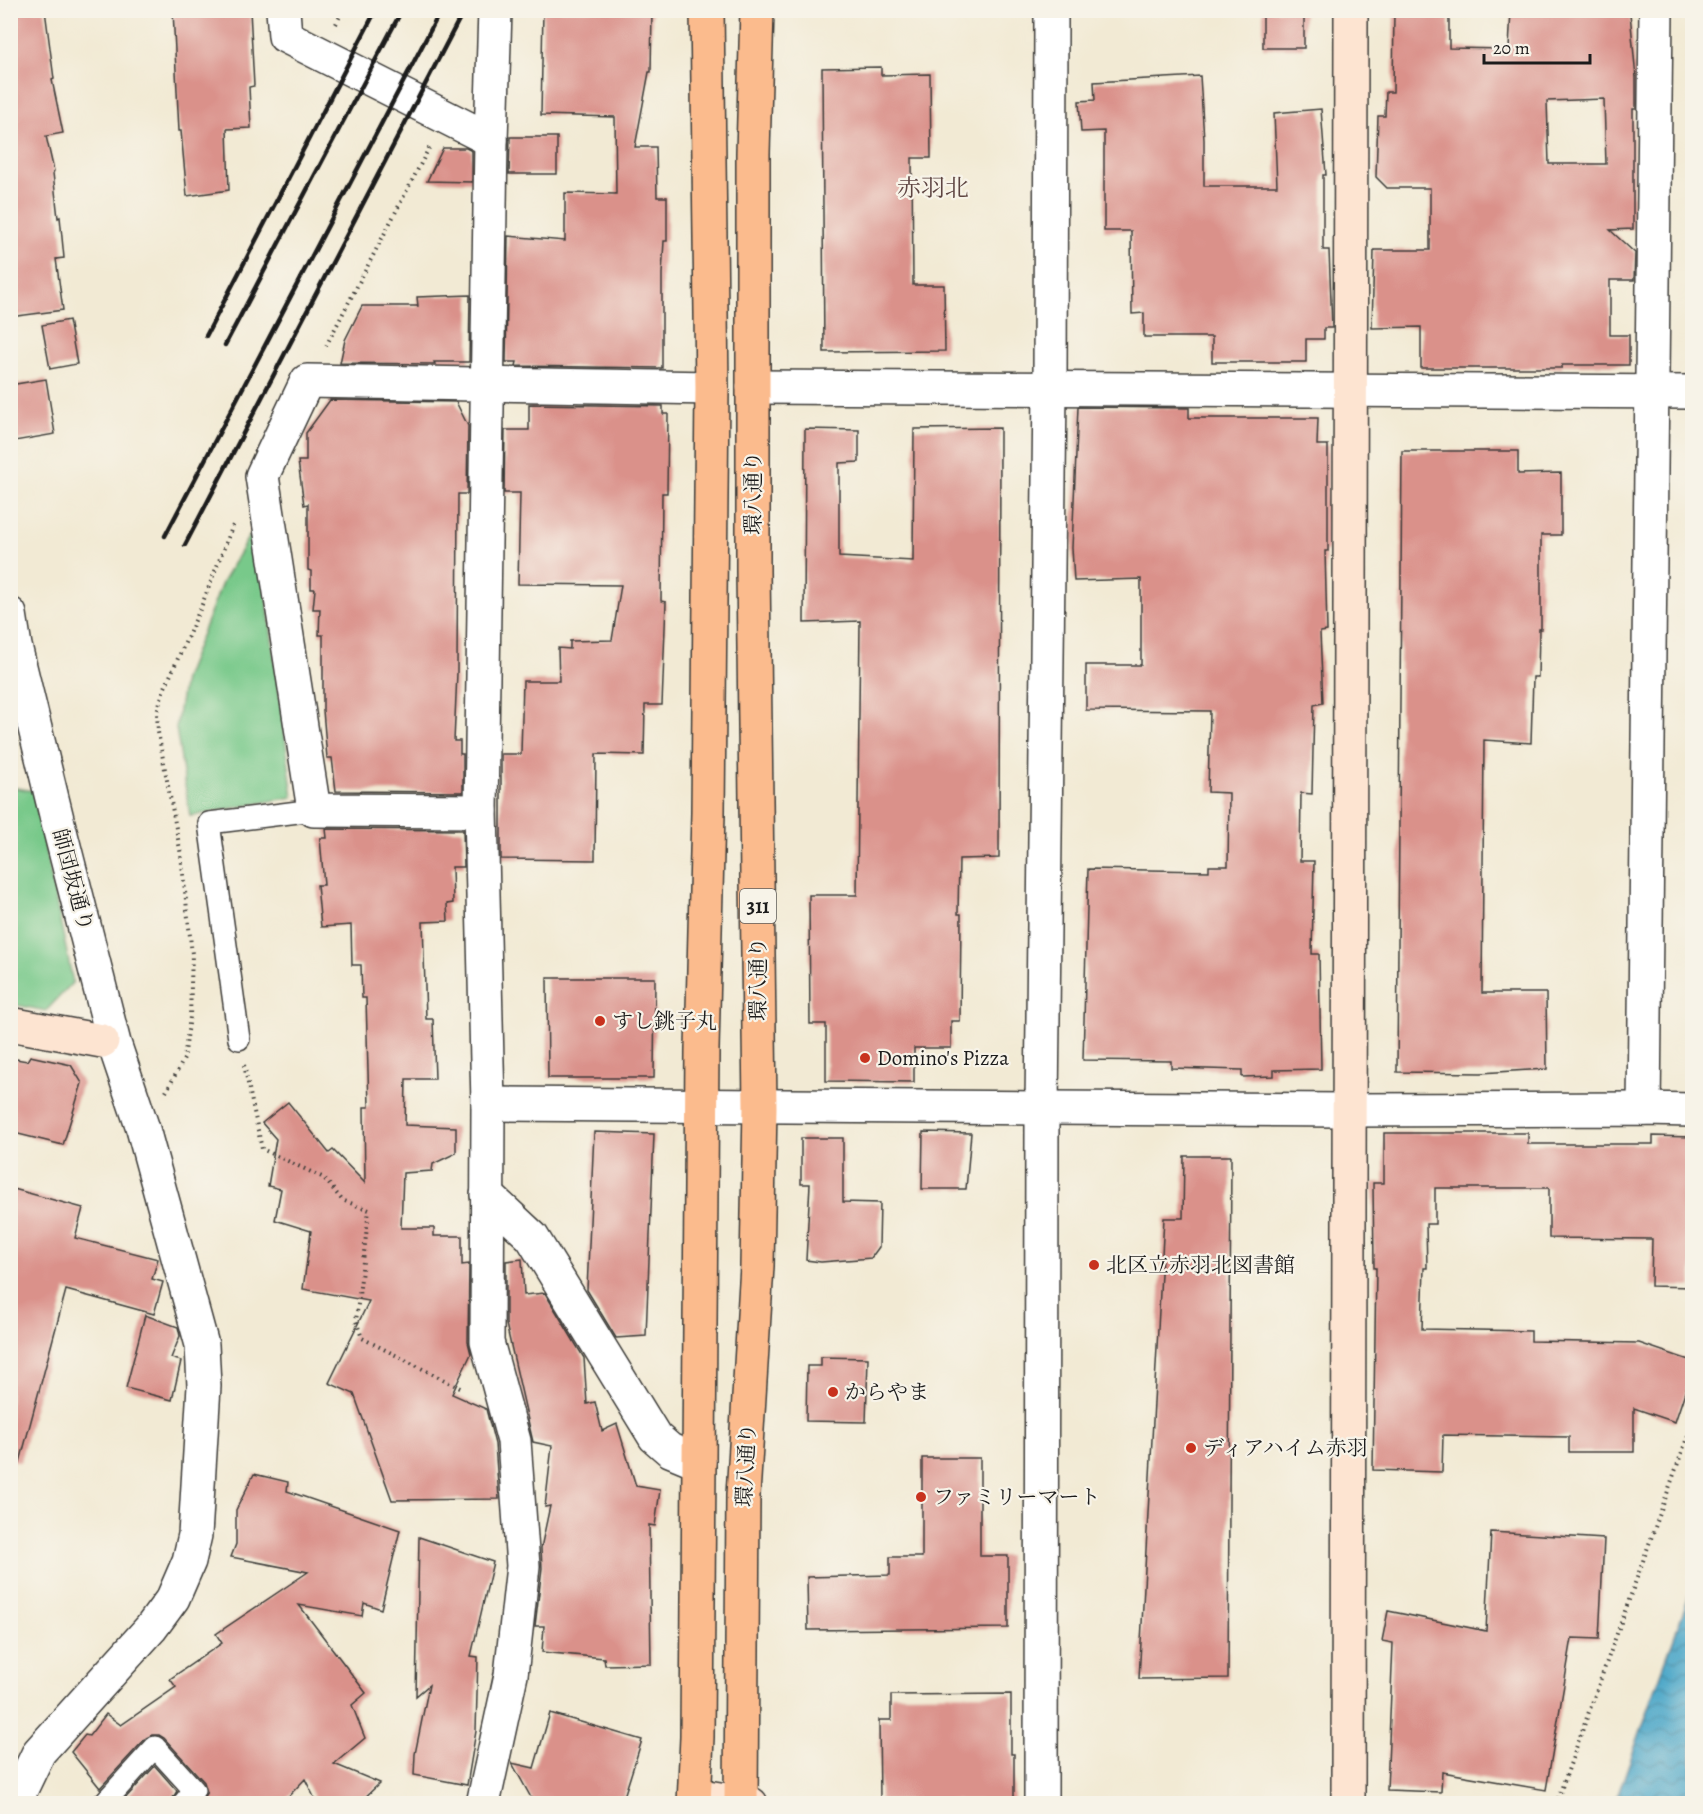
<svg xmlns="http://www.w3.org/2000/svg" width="1703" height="1814" font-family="Alegreya,'Noto Serif JP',serif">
<defs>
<pattern id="water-waves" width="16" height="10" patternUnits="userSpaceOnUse" patternTransform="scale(1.5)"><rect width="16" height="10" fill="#49a6c8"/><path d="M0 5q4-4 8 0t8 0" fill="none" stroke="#3c86a2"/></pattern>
</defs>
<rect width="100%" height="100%" fill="#f7f3e8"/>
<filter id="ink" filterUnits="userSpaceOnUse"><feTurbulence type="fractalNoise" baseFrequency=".0167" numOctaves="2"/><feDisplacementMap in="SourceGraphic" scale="12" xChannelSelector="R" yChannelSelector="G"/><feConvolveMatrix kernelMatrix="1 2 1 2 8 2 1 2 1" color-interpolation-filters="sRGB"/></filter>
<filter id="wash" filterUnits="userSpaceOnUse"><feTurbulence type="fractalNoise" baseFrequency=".008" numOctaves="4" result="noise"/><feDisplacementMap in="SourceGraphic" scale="24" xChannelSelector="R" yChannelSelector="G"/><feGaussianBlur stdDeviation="1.35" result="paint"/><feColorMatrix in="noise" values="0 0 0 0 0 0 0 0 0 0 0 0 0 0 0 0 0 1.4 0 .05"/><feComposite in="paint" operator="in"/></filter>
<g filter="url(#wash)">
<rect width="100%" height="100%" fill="#f2ead4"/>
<!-- green -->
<g fill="#78c98a" stroke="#4a7253" stroke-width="1.5">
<path d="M249,536L259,540L293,797L190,816L176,728L184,679L222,583Z"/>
<path d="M11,787L33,791L73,982L46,1011L11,1004Z"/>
</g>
<!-- water -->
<path fill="url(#water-waves)" stroke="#326172" stroke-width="1.5" d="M1692,1587V1803H1615Z"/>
<g id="blocks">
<!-- building -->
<g fill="#da918a" fill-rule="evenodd">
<path d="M10,10H45L54,79L52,80L63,133L46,136L54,171L53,173L58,218L60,217L64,258L56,259L63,310L10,317Z"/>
<path d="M173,10H250L254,86L249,87L251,128L227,129L229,190L187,196L181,131H179Z"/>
<path d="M543,10H652L651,72H649L635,147H656L657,197H667V241H664L662,274V368L516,366L517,362H506L508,236L565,241V193L616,194L615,117L541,115Z"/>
<rect x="1263" y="10" width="41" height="38"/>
<path d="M1394,10H1449V48L1509,49L1511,10H1602V13H1630L1636,78V109H1633V229L1610,230L1635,253L1634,280H1610V335H1629V365H1562V368H1421V327L1372,328L1374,250H1430V188H1387L1376,177L1378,116H1385L1386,92H1393ZM1604,99L1606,164H1549L1547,101Z"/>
<path d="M881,67V75L930,74L931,158H912L913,285H944L945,351L824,352L822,68Z"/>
<path d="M1200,76L1204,140V186H1277L1274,113L1321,109L1326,175H1323V250H1329L1332,328H1324V339H1306V362H1212V337H1144V313L1132,314L1131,231H1104V131L1081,132L1079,101L1095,100L1094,82Z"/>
<path d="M510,137H557V174H509Z"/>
<path d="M443,148H466L472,151V182L427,181Z"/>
<path d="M470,295L469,362H434L435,364L340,363L345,340L362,306H418L417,297Z"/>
<path d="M69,320L77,364L50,369L42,325Z"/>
<path d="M46,379L55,434L15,441L10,418V385Z"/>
<path d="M330,400L456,402L468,426L467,494H458L457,673L454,741H460V754H463V792L336,791L332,758H327L323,710V635H319L320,609H313L315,589H311V571L308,570V504L304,505L298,461H306V433Z"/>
<path d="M529,404L663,406V414H668L667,493H662L661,601L666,602L662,705H645L644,755L596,754L595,860L501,859V754H521L523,681H559L558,648L570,649V641L612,640L621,585L518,584L520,493H504L505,430H529Z"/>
<path d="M1078,407L1189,408V418H1318L1317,445H1328V551H1325L1327,631L1320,632L1323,703L1314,705L1312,794L1301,793L1300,861H1314L1312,954H1319L1321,1069L1274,1070V1076L1242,1077V1070L1171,1068V1061L1083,1060L1088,869L1209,871V866H1228L1229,793L1208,792L1210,711L1086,710V665H1141V579L1074,581L1072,548Z"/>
<path d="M1000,428L999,858L959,859L958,914H961L960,1021H951V1048H914V1082L826,1081V1024H810L809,895H857L860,621L804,623L805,429L859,430V462L839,463V557L913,561L914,429Z"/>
<path d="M1402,451H1518V474L1561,473V535H1541V629H1539L1538,677H1533L1531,743L1484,740L1482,993H1546L1547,1069L1481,1073L1397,1072Z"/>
<path d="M326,829L463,830L464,867H452L453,903L447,904L448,921L423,922L426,1019H433L435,1079H406L405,1125L456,1127V1153L433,1164L432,1171L403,1173L401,1228H434V1236H462V1265L469,1264L468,1342L471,1354L452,1394L486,1409L495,1444L499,1499L392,1500L354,1394L329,1383L369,1301L303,1289L311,1231L275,1220L281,1189L268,1186L276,1139L262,1123L288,1102L329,1153L333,1150L365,1183L364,1107H369L366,998H362L361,965H352L351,925L321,927L317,885H324L320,838H327Z"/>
<path d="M547,978H655L654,1078H548Z"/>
<path d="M30,1056L71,1065L82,1083L63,1145L10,1132V1058L27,1061Z"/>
<path d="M594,1132L654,1134L646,1336L616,1338L587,1290Z"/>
<path d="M923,1132L971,1133L966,1189H922Z"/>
<path d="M1384,1133H1528V1144H1653V1136L1692,1137V1287L1651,1286L1652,1239L1549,1238V1188H1435V1224H1426L1427,1268H1424L1422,1329L1531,1331V1341L1639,1343L1692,1361V1371L1675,1422L1634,1408V1452H1569V1437L1443,1435L1442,1472L1373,1470L1376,1268H1374L1373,1183H1384Z"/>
<path d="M801,1138H843V1202L880,1203L879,1247L871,1258L821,1262L806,1260L810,1184H801Z"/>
<path d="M1184,1156H1231L1228,1678L1139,1679L1164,1218H1183Z"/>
<path d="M10,1188L83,1208L75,1238L158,1259L152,1279L163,1282L154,1314L66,1290L20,1462L10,1461Z"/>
<path d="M522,1259L524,1295L545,1293L584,1358L587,1404L595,1402L602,1431L617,1424L636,1486L660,1490L655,1526L649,1525L651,1664L605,1665L604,1658L542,1652L544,1626H535L542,1568L541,1548L550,1506L545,1507L552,1446L533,1442L506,1324V1261Z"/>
<path d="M145,1315L178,1327L180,1336L171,1358L181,1361L172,1400L126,1388Z"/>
<path d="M821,1357L868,1358L866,1422L806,1421L807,1366H821Z"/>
<path d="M922,1458H980V1556H1008V1628L808,1630L807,1577L890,1575V1557H922Z"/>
<path d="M254,1474L288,1482L287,1491L400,1530L381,1609L364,1603L362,1616L299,1605L366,1693L352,1705L365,1738L334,1764L380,1783L359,1803H317L305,1779L282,1803H200L207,1792L204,1782L164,1738L159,1735H152L146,1738L100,1788L71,1752L85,1735L89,1736L106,1714L121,1725L176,1687L170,1679L222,1643L216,1634L308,1572L231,1557L236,1544V1510Z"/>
<path d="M1491,1532L1604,1539L1599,1639L1572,1638L1546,1790L1442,1772L1441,1792L1387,1790L1393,1643L1382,1641L1388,1611L1486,1631Z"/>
<path d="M419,1537L493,1562L471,1656L478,1657L476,1731L467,1785L414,1775L415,1754L429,1685L416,1696Z"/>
<path d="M1011,1694V1754H1014V1800L880,1801L879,1720H891V1695Z"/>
<path d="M550,1713L642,1740L622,1803H534L512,1763L534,1768Z"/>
<path d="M155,1766L177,1791L170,1803H121Z"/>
</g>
</g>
</g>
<g filter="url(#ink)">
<use href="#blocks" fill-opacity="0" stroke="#3c3b38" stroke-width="1.5"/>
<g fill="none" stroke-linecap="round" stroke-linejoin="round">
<defs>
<g id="lane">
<path d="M239,1039L209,823L314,810"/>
<path d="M103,1804L155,1747L194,1790L183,1804"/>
</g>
<g id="street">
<path d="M283,10L285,36L491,140L495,10"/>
<path d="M753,387L1692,392"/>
<path d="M10,614L15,646L57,819L114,1043L143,1129L202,1345L204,1386L195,1535L189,1561L173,1598L151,1628L39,1752L14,1804"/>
<path d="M481,811L314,810L262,476L307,381L712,388"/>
<path d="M488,1104L1348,1110L1644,1109L1692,1110"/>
<path d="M1644,1109L1656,10"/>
<path d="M487,1195L532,1237L655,1437L670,1450L699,1462"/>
<path d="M483,1804L511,1675L523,1566L514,1441L487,1342L488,1104L481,811L491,140"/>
<path d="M1041,1804L1042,1107L1050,388L1051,10"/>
</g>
<g id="secondary">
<path d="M10,1024L102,1041"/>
<path d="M695,1795L751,1804"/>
<path d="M1348,1804L1351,10"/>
</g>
<g id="primary">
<path d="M694,1804L697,1737L702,1049L708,813L712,388L707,10"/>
<path d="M741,1804L743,1495L757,1266L760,1107L753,571V153L757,10"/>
</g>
</defs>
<!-- lane casing -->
<use href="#lane" stroke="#3c3b38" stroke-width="24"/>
<!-- street casing -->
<use href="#street" stroke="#3c3b38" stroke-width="36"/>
<!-- secondary casing -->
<use href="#secondary" stroke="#3c3b38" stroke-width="36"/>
<!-- primary casing -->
<use href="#primary" stroke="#3c3b38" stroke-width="36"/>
<!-- path -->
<g stroke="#3c3b38" stroke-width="4" stroke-dasharray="1.5 4.5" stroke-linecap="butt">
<path d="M336,24L343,10"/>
<path d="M326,346L429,148"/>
<path d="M244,1065L262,1149L324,1178L342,1200L369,1210L356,1321L362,1338L462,1389"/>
<path d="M166,1092L184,1059L190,1017L192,954L181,855L158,732L157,712L163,692L201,607L233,525"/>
<path d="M1556,1804L1692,1424"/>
</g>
<!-- lane -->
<use href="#lane" stroke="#fff" stroke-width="21"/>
<!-- street -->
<use href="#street" stroke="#fff" stroke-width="33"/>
<!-- secondary -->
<use href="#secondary" stroke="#fde4d1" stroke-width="33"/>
<!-- primary -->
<use href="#primary" stroke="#fbbb8d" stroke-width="33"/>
<!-- rail -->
<g stroke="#1c1c1c" stroke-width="4.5">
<path d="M206,336L376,10"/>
<path d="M225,345L402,10"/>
<path d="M165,536L441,10"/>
<path d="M185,545L464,10"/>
</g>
</g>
</g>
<!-- markers -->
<g fill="#c8321e" stroke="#f7f3e8" stroke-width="2">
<circle cx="600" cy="1021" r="6"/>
<circle cx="865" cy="1058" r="6"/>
<circle cx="1094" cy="1265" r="6"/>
<circle cx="833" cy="1392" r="6"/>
<circle cx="1191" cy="1448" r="6"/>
<circle cx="921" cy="1497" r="6"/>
</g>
<g text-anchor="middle" stroke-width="4.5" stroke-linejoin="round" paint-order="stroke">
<!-- shield labels -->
<rect fill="#f7f3e8" stroke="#5e5c59" stroke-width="1.5" x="740" y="889" width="36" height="34" rx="4.5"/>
<g font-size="20" font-weight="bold" fill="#1c1c1c">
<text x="758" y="913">311</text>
</g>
<!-- street labels -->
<g font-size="21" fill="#1c1c1c" stroke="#f7f3e8">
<text transform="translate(753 493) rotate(-90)" y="7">環八通り</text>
<text transform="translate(73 880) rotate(75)" y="7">師団坂通り</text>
<text transform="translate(758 979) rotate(-90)" y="7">環八通り</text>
<text transform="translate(746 1465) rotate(-87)" y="7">環八通り</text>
</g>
<!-- poi labels -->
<g font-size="21" fill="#1c1c1c" stroke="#f7f3e8" text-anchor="start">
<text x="612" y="1028">すし銚子丸</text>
<text x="877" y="1065">Domino's Pizza</text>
<text x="1106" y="1272">北区立赤羽北図書館</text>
<text x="845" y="1399">からやま</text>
<text x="1203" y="1455">ディアハイム赤羽</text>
<text x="933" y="1504">ファミリーマート</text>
</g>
<!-- quarter labels -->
<g font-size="24" fill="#5e4542" stroke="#f7f3e8">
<text x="933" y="196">赤羽北</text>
</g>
</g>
<!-- margin -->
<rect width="1703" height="1814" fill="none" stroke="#f7f3e8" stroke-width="36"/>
<!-- scale -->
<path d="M1484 54v9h106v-9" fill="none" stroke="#1c1c1c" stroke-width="3"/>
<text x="1493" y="54" font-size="18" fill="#1c1c1c" stroke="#f7f3e8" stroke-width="4.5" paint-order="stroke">20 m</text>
</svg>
